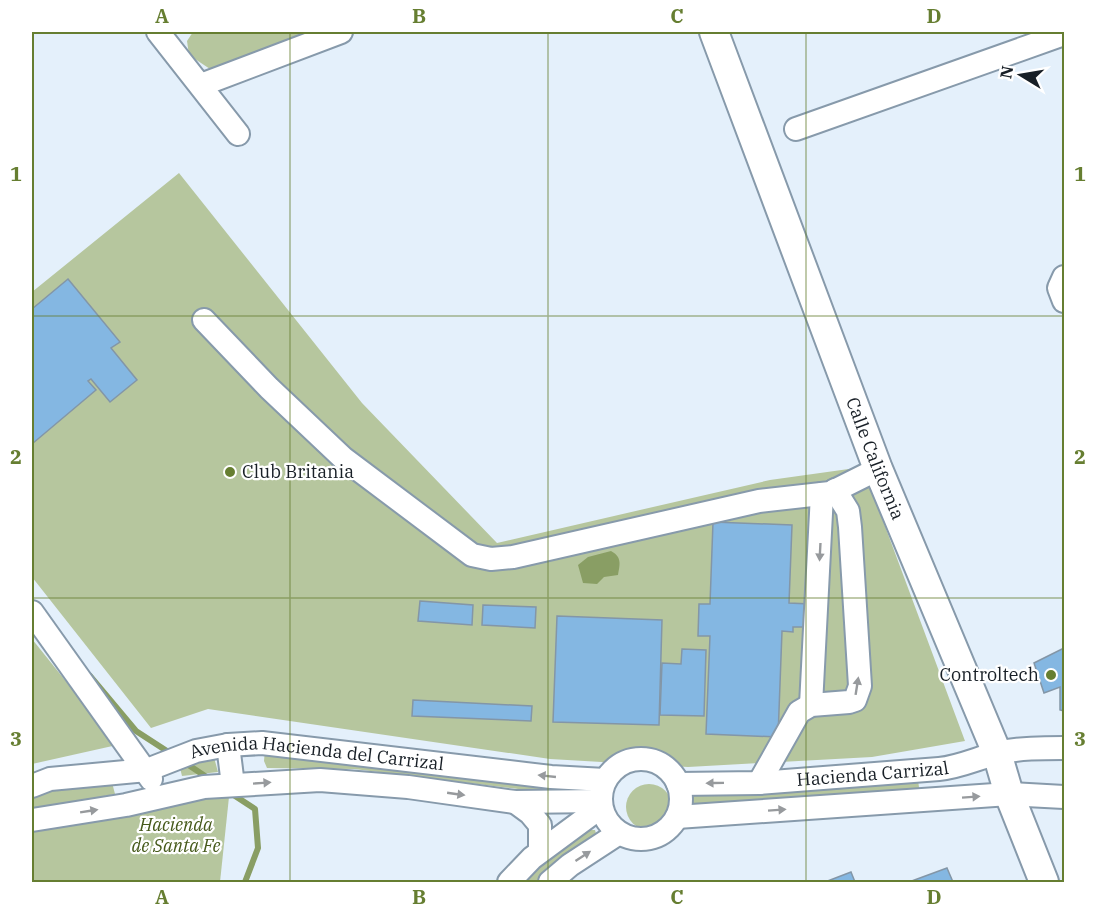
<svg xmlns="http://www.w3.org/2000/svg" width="1096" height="914" font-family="'IBM Plex Serif',serif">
<rect width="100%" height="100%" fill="#e4f0fb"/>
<!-- green -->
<g fill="#b6c69e">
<path d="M193,32H312L210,69L189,55L187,41Z"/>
<path d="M179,173L362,403L497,543L770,480L863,467L965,741L872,757L688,767L550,759L208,709L151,728L32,577V292Z"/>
<path d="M32,639L117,745L32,764Z"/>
<path d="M265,749L586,785L584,797L354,769L267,768L264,761Z"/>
<path d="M212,750L218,772L182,776L177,756Z"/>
<path d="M110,775L115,794L32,810V794Z"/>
<path d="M231,778L220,882H32V827Z"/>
<path d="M918,780L920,795L685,811L684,795Z"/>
<circle cx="649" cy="807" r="23"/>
<path d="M587,830H595L597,837L553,865L537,882H521L538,865Z"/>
</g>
<!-- water -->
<path fill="#899e64" d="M611,551C622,557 620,564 618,575L604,577L597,584L583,583L578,565L588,557Z"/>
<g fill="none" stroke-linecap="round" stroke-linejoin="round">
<!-- stream -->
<g stroke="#899e64" stroke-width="6">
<path d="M90,676L136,731L173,755"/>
<path d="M184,762L211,780"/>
<path d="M229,792L255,809L258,848L245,882"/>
</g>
</g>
<!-- building -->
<g fill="#84b7e2" stroke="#8396a7" stroke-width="1.5">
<path d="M68,279L120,342L111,348L137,380L110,402L91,379L88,381L96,390L32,444V309Z"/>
<path d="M713,522L792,525L789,603L810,604L809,627H793V632L782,631L778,737L706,734L710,636H698L699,604H710Z"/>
<path d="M420,601L473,605L472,625L418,621Z"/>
<path d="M483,605L536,607L535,628L482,625Z"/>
<path d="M557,616L662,620L659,725L553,722Z"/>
<path d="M1064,648V711L1060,710V687L1044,693L1034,663Z"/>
<path d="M682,649L706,650L704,716L660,715L662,663L681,664Z"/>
<path d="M413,700L532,706L531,721L412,716Z"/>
<path d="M947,868L953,882H909Z"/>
<path d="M851,872L855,882H825Z"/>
</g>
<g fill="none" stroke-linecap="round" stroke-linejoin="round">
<defs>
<g id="minor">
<path d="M158,32L238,134"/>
<path d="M201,85L341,32"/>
<path d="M796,129L1064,34"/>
<path d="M1064,277L1059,288L1064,301"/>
<path d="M204,320L269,388L343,458L472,555L491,559L513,557L759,501L830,493L878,469"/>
<path d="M32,612L151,779"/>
<path d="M811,705L822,494"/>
<path d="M228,745L233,785"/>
<circle cx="641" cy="799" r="40"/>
<path d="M759,783L799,712L811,705L849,702L855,700L860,686L850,527L848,511L835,490"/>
<path id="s1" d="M678,784L759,783L939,769C960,767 978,758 998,753C1019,748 1043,748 1064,748"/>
<path id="s2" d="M32,786L50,779L147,770L196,751L228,745L262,743L551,777L605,780"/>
<path d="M515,802L530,813L540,825V851"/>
<path d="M677,817L1009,794L1064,797"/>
<path d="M32,820L126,805L204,787L320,780L408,787L515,802L601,801"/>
<path d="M509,882L532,858L601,807"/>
<path d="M550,882L570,865L619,833"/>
</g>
<g id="major">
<path id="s3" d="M714,32L878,469L997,753L1009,794L1044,882"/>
</g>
</defs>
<!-- minor casing -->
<use href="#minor" stroke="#879aab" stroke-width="26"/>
<!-- major casing -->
<use href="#major" stroke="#879aab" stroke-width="32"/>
<!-- minor -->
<use href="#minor" stroke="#fff" stroke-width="22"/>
<!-- major -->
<use href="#major" stroke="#fff" stroke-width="28"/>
</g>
<!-- one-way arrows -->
<defs><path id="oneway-solid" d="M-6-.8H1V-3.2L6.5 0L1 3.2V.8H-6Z" transform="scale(1.5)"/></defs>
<g fill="#979a9d">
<use href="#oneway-solid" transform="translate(820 552) rotate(93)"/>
<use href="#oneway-solid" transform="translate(857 686) rotate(-81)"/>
<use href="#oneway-solid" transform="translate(547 776) rotate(-174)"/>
<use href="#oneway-solid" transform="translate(262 783) rotate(-4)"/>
<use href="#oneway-solid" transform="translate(715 783) rotate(179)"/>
<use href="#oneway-solid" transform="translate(456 794) rotate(8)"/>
<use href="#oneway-solid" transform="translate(971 797) rotate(-4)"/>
<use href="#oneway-solid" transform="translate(777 810) rotate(-4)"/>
<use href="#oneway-solid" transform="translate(89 811) rotate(-9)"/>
<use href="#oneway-solid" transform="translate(583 856) rotate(-33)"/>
</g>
<!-- grid -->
<path fill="none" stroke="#667e31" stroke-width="1.5" stroke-opacity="0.55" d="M290,32V882M548,32V882M806,32V882M32,316H1064M32,598H1064"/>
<!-- markers -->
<g fill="#667e31" stroke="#fff" stroke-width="2">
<circle cx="230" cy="472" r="6"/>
<circle cx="1051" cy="675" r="6"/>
</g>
<g text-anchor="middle" stroke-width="4.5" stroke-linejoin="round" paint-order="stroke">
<!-- street labels -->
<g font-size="18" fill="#181f26" stroke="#fff">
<text dy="6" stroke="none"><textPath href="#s3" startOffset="456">Calle California</textPath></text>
<text dy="6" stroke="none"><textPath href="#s2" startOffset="291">Avenida Hacienda del Carrizal</textPath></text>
<text dy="6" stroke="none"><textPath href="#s1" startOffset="195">Hacienda Carrizal</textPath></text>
</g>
<!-- poi labels -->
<g font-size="18" fill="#181f26" stroke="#fff" text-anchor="start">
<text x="242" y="478">Club Britania</text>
<text x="1039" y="681" text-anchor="end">Controltech</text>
</g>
<!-- park labels -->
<g font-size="18" font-style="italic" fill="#45591a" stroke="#fff">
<text x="176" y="831">Hacienda<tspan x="176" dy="21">de Santa Fe</tspan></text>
</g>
</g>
<!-- border -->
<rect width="1096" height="914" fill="none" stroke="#ffffff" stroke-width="66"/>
<!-- north arrow -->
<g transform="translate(1021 75) rotate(281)" stroke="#ffffff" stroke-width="4.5" paint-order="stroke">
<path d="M0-4.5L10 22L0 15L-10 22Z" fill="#181f26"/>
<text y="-9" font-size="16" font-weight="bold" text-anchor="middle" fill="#181f26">N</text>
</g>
<rect x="33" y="33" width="1030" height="848" fill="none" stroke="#667e31" stroke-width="2"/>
<g font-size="20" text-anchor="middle" font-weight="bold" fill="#667e31">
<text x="162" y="23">A</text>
<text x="419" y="23">B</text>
<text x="677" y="23">C</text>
<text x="934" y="23">D</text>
<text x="16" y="181">1</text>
<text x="1080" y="181">1</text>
<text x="16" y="464">2</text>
<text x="1080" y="464">2</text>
<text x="16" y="746">3</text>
<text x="1080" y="746">3</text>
<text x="162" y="904">A</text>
<text x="419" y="904">B</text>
<text x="677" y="904">C</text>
<text x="934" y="904">D</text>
</g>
</svg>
